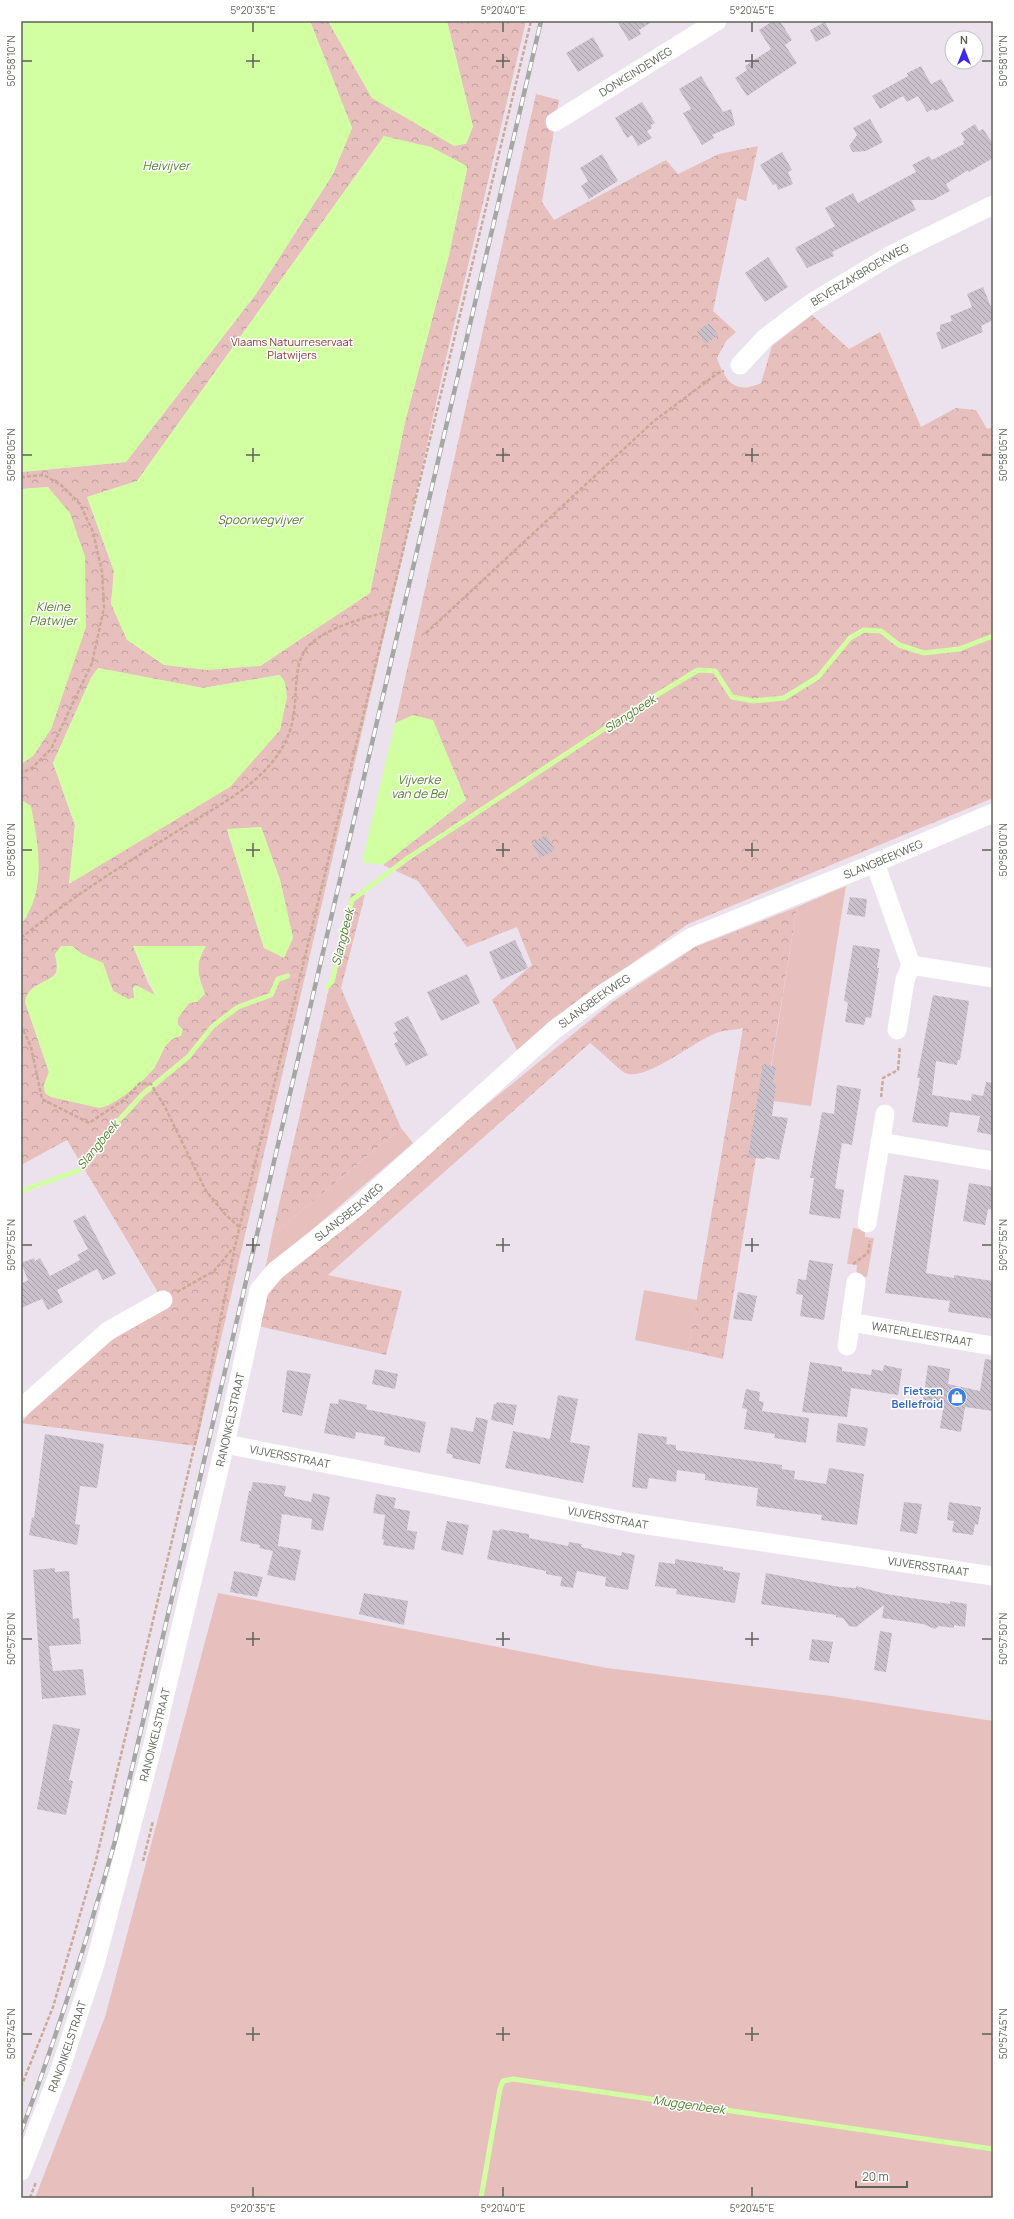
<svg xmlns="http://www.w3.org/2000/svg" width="1014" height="2219" font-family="Manrope,sans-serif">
<defs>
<pattern id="forest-crowns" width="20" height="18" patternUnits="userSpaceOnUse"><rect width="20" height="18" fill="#e7bfbd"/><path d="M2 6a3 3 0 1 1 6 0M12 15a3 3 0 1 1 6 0" fill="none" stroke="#be9f9d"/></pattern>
<pattern id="building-back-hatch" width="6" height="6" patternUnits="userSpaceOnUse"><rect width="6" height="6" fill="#c9c0cc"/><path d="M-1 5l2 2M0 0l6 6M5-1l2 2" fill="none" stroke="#a6a0a9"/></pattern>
</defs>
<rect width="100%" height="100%" fill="#ece2ee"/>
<!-- green -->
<g fill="#e7bfbd">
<path d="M846,886L811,1106L766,1100L797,907Z"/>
<path d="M401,1128L413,1143L265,1270L272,1235Z"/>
<path d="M853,1228L865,1230V1237L874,1238L867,1277L856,1276L857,1265L847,1264Z"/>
<path d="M644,1290L697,1300L688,1351L635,1340Z"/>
<path d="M218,1593L607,1668L831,1696L993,1721V2198H35L105,2017Z"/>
</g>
<!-- forest -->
<g fill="url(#forest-crowns)" fill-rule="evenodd">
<path d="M310,21H328L372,98L473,127L447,21H526L443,371L401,563L196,1446L21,1423L40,1401L103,1346L165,1304L67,1140L21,1165V924L27,916L31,806L21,800V764L33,756L51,729L85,627V557L48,487L21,489V472L126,462L256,294L333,174L352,128ZM384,136L467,169L449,255L405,422L370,593L260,666L111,604L114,571L87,497L137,481ZM98,668L203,688L279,675L69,884L75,825L53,763L91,678ZM261,827L280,880L293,938L264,948L227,830ZM72,946L82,954L103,963L113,991L128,999L155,995L148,983L133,946L200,956C196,969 200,981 205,994L189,1003L178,1018L173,1037L167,1042L154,1069L51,1097L45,1093L44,1085L49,1072L25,1002C28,983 50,983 56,973C58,968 56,959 55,954Z"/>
<path d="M536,94L559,100L542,202L554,220L666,160L678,174L719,154L758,146L746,201L737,198L713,311L736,332L726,341L717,358C725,381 735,395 761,383L772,346L812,315L849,349L880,332L921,427L956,408L976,410L987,429L993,427V798L688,924L604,983L517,1050L492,1000L532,965L517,927L467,947L418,881L383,865L466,800L433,721L395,723Z"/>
<path d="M351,893L365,895L341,988L401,1128L272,1235Z"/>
<path d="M797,907L723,1359L688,1351L743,1028C735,1030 727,1030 719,1032C696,1039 647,1082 625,1073C620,1070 598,1049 590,1043L328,1275L402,1291L386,1355L258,1326L267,1296L278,1282L310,1249L611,1003L695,947Z"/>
</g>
<!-- water -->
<g fill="#d2ffa1">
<path d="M21,21H310L352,128L333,174L256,294L126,462L21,472Z"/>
<path d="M328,21H447L473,127L466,144L454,146L372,98Z"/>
<path d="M384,136L431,147L467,166V169L449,255L405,422L370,593L260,666L207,670L164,665L127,640L111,604L114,571L87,497L137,481Z"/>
<path d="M48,487L70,513L85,557L86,627L51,729L33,756L21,764V489Z"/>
<path d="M98,668L203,688L280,675L285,682L287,697L280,730L230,787L69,884L75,825L53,763L91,678Z"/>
<path d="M413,715L433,720L466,800L383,865L362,862L395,723Z"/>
<path d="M21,800L31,806C38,844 48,890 21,924Z"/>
<path d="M261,827L280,880L293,938L284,958L264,948L227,829Z"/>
<path d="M61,946H72L82,954L103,963L113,991L128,999L134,998L133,988L136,985L155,995L133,946H206C195,964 197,975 205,994L197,1002L189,1003L178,1018V1024L183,1030L181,1036C164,1039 163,1055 154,1068C146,1080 113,1107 99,1108L51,1097L45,1093L44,1085L49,1072L25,1002C28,983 50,983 56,973C58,968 56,959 55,954Z"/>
</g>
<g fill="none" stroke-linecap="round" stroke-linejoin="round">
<!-- stream -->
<g stroke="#d2ffa1" stroke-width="5">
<path d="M327,987L332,982L352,900L408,858L642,704L698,670L715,671L732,697L753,701L784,698L818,677L850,638L864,630L881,631L899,645L924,653L959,649L993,636"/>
<path d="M21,1191L80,1170L108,1132L143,1094L188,1057L213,1026L238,1007L271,995L278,979L288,976"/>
<path d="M481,2198L500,2089L503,2081L513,2079L993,2149"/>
</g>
</g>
<!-- building -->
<g fill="url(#building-back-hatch)">
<path d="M617,21H653L639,30L641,34L629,41Z"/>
<path d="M773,21H780L792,40L785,45L797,63L747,96L735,78L747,70L745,66L771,49L759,30Z"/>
<path d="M825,22L831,34L816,42L810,30Z"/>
<path d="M593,37L604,56L578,72L566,53Z"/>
<path d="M921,66L931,84L941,79L954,101L935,111L933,109L927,112L918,96L907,102L903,96L880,109L872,96L908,76L907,73Z"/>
<path d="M701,76L723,112L731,109L735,125L712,135L714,138L702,145L683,113L691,109L679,89Z"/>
<path d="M642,102L655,123L651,125L652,128L647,131L652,138L638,146L632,135L627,138L615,118Z"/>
<path d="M870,119L883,142L866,151L853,152L849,146L857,135L853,128Z"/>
<path d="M975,124L979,131L983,129L993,144V158L969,172L968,170L946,184L950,191L933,200H911L916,210L832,252L834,256L807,268L795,248L835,226L825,208L853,193L858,203L916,172L912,165L929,156L932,160L964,144L963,141L965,140L961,133Z"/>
<path d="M782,152L792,170L788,172L793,184L778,190L776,184L773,185L760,165Z"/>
<path d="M602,154L618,181L589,199L581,186L588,181L580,168Z"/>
<path d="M768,257L788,287L765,302L745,273Z"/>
<path d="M983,287L993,312V320L981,326L983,332L942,349L936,333L940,331V325L952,321L950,316L972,307L967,294Z"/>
<path d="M709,323L718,335L706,344L697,332Z"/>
<path d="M546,835L555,850L540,858L532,843Z"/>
<path d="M850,897L867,899L865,917L847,914Z"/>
<path d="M515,940L528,968L501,980L489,952Z"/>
<path d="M853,945L880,949L877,968H879L871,1018L866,1017L864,1025L845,1022L848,1003L844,1000Z"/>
<path d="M467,974L480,1003L441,1021L427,992Z"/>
<path d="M933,995L969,1001L960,1060H958L957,1065L936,1061L932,1095L971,1101L972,1094L983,1096L986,1082L993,1083V1135L977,1132L980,1116L950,1112L948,1127L912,1122L920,1078H917Z"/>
<path d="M408,1016L428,1055L406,1066L394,1044L398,1041L393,1033L398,1030L394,1023Z"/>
<path d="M763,1064L776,1067L773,1083L776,1084L772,1116L788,1118L779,1160L766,1157L765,1159L748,1157Z"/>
<path d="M837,1085L861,1089L852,1145L842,1143L835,1188L844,1190L840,1219L809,1214L814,1178H810L822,1112L834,1114Z"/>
<path d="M904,1175L939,1180L926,1273L954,1278V1275L993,1281V1319L948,1312L950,1301L885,1293Z"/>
<path d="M969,1183L993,1187V1210L988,1209L985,1225L963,1221Z"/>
<path d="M85,1215L116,1274L103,1280L97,1269L57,1290L63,1302L48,1310L42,1299L21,1308V1284L28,1280L21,1263L34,1258L35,1261L40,1258L50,1276L80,1260L77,1255L88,1249L73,1221Z"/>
<path d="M809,1260L833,1264L824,1320L800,1316L803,1295L796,1294L798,1279L806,1280Z"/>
<path d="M738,1292L757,1296L752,1321L733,1319Z"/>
<path d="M985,1359L993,1360V1411L965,1407L961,1432L940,1428L944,1403L923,1400L928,1365L950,1369L948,1384L980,1391Z"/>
<path d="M810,1362L842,1367V1371L871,1375L872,1369L883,1371L884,1365L902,1369L898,1395L851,1388L847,1417L802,1412Z"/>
<path d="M375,1369L398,1374L395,1389L372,1384Z"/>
<path d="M287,1370L311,1374L302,1416L282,1412Z"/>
<path d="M746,1389L760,1392L759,1401L764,1402L762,1411L809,1418L806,1443L774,1438L775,1434L744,1429L747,1409L742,1408Z"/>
<path d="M558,1395L578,1399L570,1442L590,1446L583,1483L505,1468L513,1431L550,1439Z"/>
<path d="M339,1399L367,1405L366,1409L426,1422L420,1453L384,1445L385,1437L356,1432L355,1439L324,1433L330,1403L338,1404Z"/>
<path d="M497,1402L517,1405L513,1425L491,1420L494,1404H496Z"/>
<path d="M476,1417L488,1420L480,1464L452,1458L453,1455L446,1453L451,1427L473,1432Z"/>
<path d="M838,1423L868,1428L865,1446L836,1442Z"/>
<path d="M638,1433L667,1437L666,1444L676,1445V1450L782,1465V1469L795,1471L794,1479L826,1484L829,1468L864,1474L857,1525L821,1520L822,1515L756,1506L758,1488L705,1480V1474L677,1470L676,1482L649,1478L647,1489L632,1487Z"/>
<path d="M45,1434L104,1444L97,1488L80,1486L75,1524L80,1525L77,1545L29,1535L32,1517L34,1518Z"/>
<path d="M253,1482L286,1486L284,1496L311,1502L313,1493L330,1497L323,1531L311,1529L312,1519L282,1514L278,1546L301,1550L295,1581L267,1575L273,1551L259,1548L260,1545L240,1541L249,1491H251Z"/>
<path d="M376,1494L396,1498L394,1508L410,1511L407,1530L417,1532L414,1550L383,1545L384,1540L382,1539L385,1515L373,1513Z"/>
<path d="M904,1502L922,1504L917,1534L900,1531Z"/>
<path d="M949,1502L981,1507L978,1525L975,1524L973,1535L952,1532L954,1521L947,1520Z"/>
<path d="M447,1521L469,1525L463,1555L441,1550Z"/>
<path d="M500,1529L529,1534V1538L568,1546L569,1542L582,1544L581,1547L621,1556L622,1552L635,1555L628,1590L605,1586L606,1577L577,1571L573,1588L560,1586L562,1577L546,1574V1571L487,1559L493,1530L499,1531Z"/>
<path d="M675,1559L723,1567V1570L740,1573L735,1603L676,1594L677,1589L655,1586L659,1562L675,1564Z"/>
<path d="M55,1568V1572L69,1571L73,1619L79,1618L81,1644L49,1646L53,1671L83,1669L86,1695L42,1699L33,1570Z"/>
<path d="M234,1571L263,1577L257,1597L230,1592Z"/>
<path d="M766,1573L840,1587L856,1588V1586L886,1594L950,1604V1601L967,1604L965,1627L954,1625V1628L939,1626L935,1629L923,1624L882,1618L884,1605L856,1627L849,1626L843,1618L836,1617V1615L761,1604Z"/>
<path d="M364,1593L408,1601L404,1625L359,1614Z"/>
<path d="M880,1631L892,1633L886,1672L874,1670Z"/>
<path d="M812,1639L833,1642L829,1663L809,1660Z"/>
<path d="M53,1724L80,1729L69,1780L73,1781L66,1815L37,1809Z"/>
</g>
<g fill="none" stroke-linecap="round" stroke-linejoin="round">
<!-- path -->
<g stroke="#caa998" stroke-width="2.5" stroke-dasharray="4 2" stroke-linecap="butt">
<path d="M21,477L44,475L61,485L80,504L93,532L102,572L104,608L92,663L51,749L32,768L21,773"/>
<path d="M426,633L654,421L718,373L724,371"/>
<path d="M21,938C70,898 123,865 176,832C207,812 244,794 269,766C283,750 292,732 294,712C297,692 294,670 304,652C317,630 363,618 387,612"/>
<path d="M21,1025L31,1047L42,1099L89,1123L125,1099L140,1083L151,1084L165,1107L206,1191L225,1214L239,1227"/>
<path d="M881,1097L883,1078L898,1070L900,1046"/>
<path d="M853,1264L868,1253L870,1241"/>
<path d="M177,1292L214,1271L234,1247"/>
<path d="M143,1861L153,1821"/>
<path d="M21,2087L53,2007L96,1860L199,1427L235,1246L531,21"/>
<path d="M30,2198L36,2182"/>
</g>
<!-- minor -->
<g stroke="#fff" stroke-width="19">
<path id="s1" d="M555,122L717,21"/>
<path id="s2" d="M740,365L765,338L810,304L893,254L993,205"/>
<path d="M875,863L911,965L905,980L897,1030"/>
<path d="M911,965L993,978"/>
<path d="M880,1142L993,1161"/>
<path d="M867,1223L885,1114"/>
<path id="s3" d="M850,1322L993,1346"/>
<path d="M847,1346L856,1282"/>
<path d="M21,1408L108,1331L163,1300"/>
<path id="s4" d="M225,1444L634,1523L993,1576"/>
<path id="s5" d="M21,2171L60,2070L95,1964L152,1748L225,1444L259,1290L275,1271L358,1206L554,1030L604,993L692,937L875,863L993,813"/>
</g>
<defs>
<path id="rail" d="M21,2132C57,2036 87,1940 115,1841L541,21"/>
</defs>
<!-- rail casing -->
<use href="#rail" stroke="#a5a7a4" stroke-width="4.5"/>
<!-- rail -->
<use href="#rail" stroke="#fff" stroke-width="3" stroke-dasharray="9" stroke-linecap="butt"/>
</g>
<!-- ticks -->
<path fill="none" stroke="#5e635a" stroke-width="1.5" d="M253,22V32M503,22V32M752,22V32M253,54V68M503,54V68M752,54V68M22,61H32M246,61H260M496,61H510M745,61H759M982,61H992M253,448V462M503,448V462M752,448V462M22,455H32M246,455H260M496,455H510M745,455H759M982,455H992M253,843V857M503,843V857M752,843V857M22,850H32M246,850H260M496,850H510M745,850H759M982,850H992M253,1238V1252M503,1238V1252M752,1238V1252M22,1245H32M246,1245H260M496,1245H510M745,1245H759M982,1245H992M253,1632V1646M503,1632V1646M752,1632V1646M22,1639H32M246,1639H260M496,1639H510M745,1639H759M982,1639H992M253,2027V2041M503,2027V2041M752,2027V2041M22,2034H32M246,2034H260M496,2034H510M745,2034H759M982,2034H992M253,2187V2197M503,2187V2197M752,2187V2197"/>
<!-- icons -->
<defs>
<symbol id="shop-disc" viewBox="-11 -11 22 22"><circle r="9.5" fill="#3f7fe0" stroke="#fff"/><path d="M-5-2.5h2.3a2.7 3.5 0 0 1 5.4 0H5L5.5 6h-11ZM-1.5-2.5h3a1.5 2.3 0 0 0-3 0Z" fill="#fff"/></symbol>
</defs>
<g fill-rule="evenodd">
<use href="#shop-disc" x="946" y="1386" width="22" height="22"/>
</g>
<g text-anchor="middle" stroke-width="3" stroke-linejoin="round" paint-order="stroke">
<!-- street labels -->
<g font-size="11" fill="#5e635a" stroke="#fff">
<text dy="4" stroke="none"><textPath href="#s1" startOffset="95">DONKEINDEWEG</textPath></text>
<text dy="4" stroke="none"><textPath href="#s2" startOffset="151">BEVERZAKBROEKWEG</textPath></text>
<text dy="4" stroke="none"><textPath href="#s5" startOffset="1680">SLANGBEEKWEG</textPath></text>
<text dy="4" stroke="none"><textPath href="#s5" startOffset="1357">SLANGBEEKWEG</textPath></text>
<text dy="4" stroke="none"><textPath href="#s5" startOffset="1033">SLANGBEEKWEG</textPath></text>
<text dy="4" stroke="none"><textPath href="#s3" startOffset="73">WATERLELIESTRAAT</textPath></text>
<text dy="4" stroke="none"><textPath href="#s5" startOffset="781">RANONKELSTRAAT</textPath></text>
<text dy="4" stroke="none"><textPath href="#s4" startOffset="66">VIJVERSSTRAAT</textPath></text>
<text dy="4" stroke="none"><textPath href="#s4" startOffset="390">VIJVERSSTRAAT</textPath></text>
<text dy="4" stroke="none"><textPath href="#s4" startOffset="714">VIJVERSSTRAAT</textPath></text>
<text dy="4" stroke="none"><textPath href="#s5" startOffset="457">RANONKELSTRAAT</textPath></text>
<text dy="4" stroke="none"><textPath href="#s5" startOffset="133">RANONKELSTRAAT</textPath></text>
</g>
<!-- park labels -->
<g font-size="11" fill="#8a3b33" stroke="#fff">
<text x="292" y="346">Vlaams Natuurreservaat<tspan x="292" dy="13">Platwijers</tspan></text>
</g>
<!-- shop labels -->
<g font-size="11" font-weight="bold" fill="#366cbe" stroke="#fff" text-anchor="end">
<text x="943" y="1395">Fietsen<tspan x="943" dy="13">Bellefroid</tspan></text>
</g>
<!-- water labels -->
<g font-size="12" font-style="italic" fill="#517e2d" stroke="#fff">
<text x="166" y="170">Heivijver</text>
<text x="260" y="524">Spoorwegvijver</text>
<text x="53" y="611">Kleine<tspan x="53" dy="14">Platwijer</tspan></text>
<text transform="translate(630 714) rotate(-33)" y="4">Slangbeek</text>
<text x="419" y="784">Vijverke<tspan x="419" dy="14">van de Bel</tspan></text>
<text transform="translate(343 937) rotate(-76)" y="4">Slangbeek</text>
<text transform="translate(98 1145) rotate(-51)" y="4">Slangbeek</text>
<text transform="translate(689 2105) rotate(8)" y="4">Muggenbeek</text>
</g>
</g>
<!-- border -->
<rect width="1014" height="2219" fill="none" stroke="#ffffff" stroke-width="44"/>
<!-- north arrow -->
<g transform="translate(964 50)"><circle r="19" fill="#ffffff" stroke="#bfc1bd"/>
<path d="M0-3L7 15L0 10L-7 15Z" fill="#4028ee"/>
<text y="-6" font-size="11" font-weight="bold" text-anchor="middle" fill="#5e635a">N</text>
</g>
<!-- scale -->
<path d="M856 2181v6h51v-6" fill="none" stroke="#5e635a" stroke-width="2"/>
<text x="862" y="2181" font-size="12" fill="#5e635a" stroke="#ffffff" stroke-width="3" paint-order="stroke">20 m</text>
<rect x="22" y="22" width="970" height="2175" fill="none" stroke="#5e635a" stroke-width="1.5"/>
<g font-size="10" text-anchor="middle" fill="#5e635a">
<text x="253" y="14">5°20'35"E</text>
<text x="503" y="14">5°20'40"E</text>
<text x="752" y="14">5°20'45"E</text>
<text transform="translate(11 61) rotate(-90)" y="4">50°58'10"N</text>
<text transform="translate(1003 61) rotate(-90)" y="4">50°58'10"N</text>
<text transform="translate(11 455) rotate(-90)" y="4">50°58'05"N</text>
<text transform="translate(1003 455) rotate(-90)" y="4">50°58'05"N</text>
<text transform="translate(11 850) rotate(-90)" y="4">50°58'00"N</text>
<text transform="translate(1003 850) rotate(-90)" y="4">50°58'00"N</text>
<text transform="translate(11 1245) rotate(-90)" y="4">50°57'55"N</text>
<text transform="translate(1003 1245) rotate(-90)" y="4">50°57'55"N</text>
<text transform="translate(11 1639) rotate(-90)" y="4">50°57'50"N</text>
<text transform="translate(1003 1639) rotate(-90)" y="4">50°57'50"N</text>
<text transform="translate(11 2034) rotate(-90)" y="4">50°57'45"N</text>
<text transform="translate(1003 2034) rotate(-90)" y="4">50°57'45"N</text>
<text x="253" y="2212">5°20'35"E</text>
<text x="503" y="2212">5°20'40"E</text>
<text x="752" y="2212">5°20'45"E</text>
</g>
</svg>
